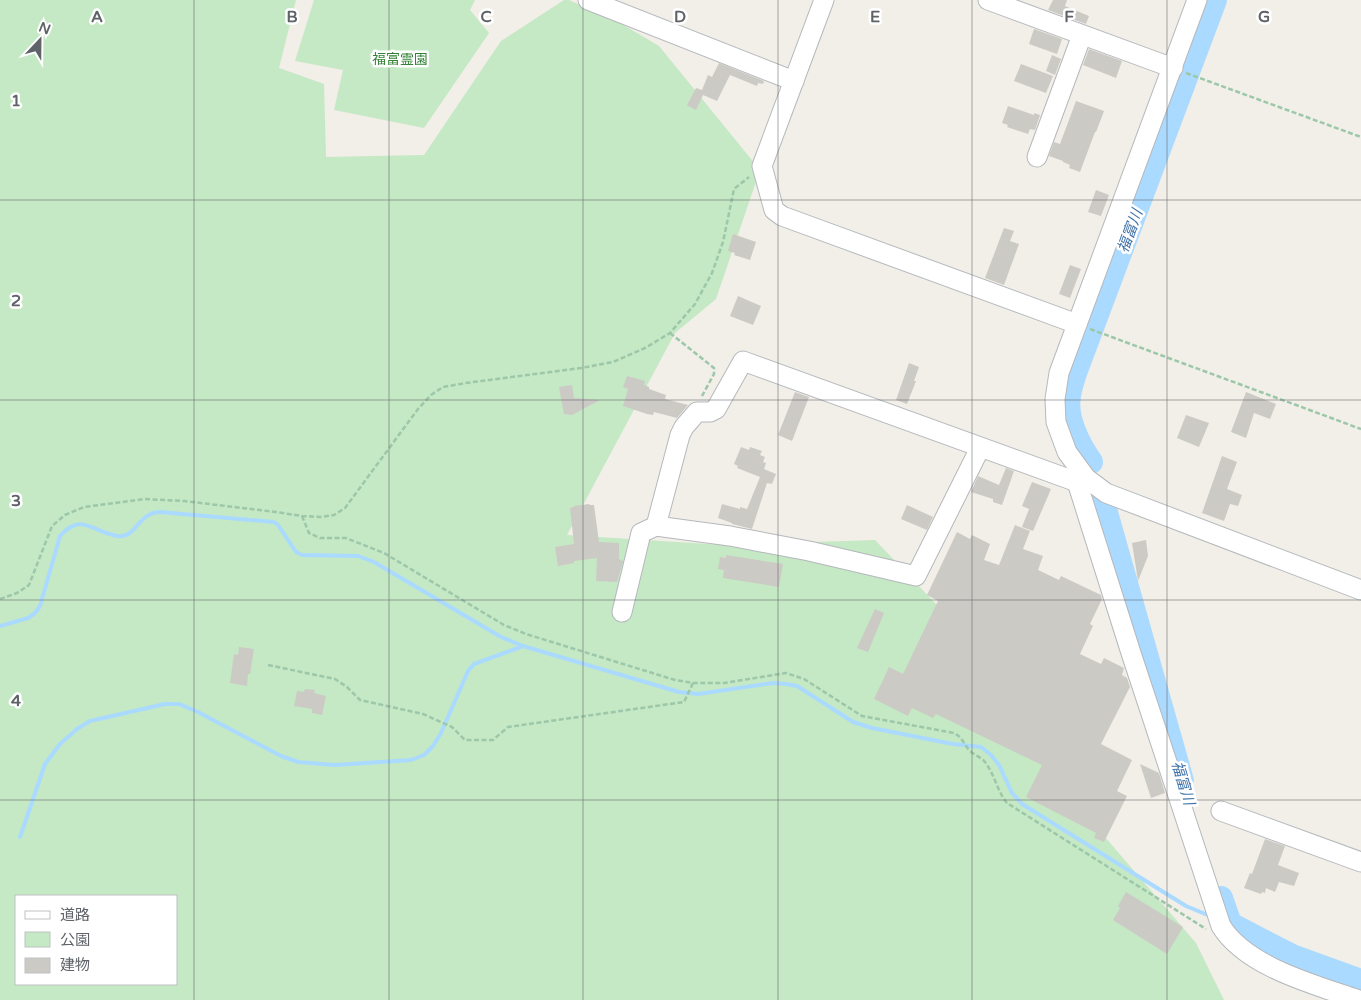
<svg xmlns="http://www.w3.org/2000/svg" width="1361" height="1000" font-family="'Varela Round','Noto Sans JP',sans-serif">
<rect width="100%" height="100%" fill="#f1efe8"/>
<!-- green -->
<g fill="#c5e8c5" fill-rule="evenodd">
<path d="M0,0H296L279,68L324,84L326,157L424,155L501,41L564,0H569L620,23L659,46L760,170L716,299L675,333L567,535L724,545L875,540L973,643L1086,815L1196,943L1224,1000H0ZM16,896H176V984H16Z"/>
<path d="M314,0H475L470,10L489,33L424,128L334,110L343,70L295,61Z"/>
</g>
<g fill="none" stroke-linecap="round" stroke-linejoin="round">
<!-- stream -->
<g stroke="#aadaff" stroke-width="4">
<path d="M0,626L28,618L35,613L40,606L60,536C77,517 86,525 106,533C111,534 116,537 122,536C134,535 138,520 149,515C152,513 157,512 160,512L274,522L278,525L296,552L302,555L358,556L374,562L501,637L523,646"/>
<path d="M20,837L45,764L60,744L77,729L90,721L165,704H179L196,711L281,756L298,762L335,765L411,760L424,755L433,746L441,733L468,671L474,664L523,646L679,692L698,694L773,683L786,684L797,686L853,722L872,728L953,744L981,747L991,755L999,765L1012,793L1022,804L1186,906L1210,916"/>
</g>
<!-- river -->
<g stroke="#aadaff" stroke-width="24">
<path d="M1091,462C1079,445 1065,418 1069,396C1070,388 1073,380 1075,373L1215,0"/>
<path d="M1103,502L1182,781"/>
<path d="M1221,898L1230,924L1292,956L1361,981"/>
</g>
</g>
<!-- building -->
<g fill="#cccac5">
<path d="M1053,0H1067L1065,6L1089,16L1086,24L1048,10Z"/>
<path d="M1034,29L1062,39L1057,54L1029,44Z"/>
<path d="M1089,49L1122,61L1116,78L1083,65Z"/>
<path d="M1052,55L1061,59L1055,75L1046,71Z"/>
<path d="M719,63L764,81L763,84L758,83L757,86L730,75L717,101L703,95L696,110L687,105L696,88L702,90L708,75L712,77Z"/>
<path d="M1021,64L1053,76L1046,93L1014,81Z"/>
<path d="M1076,101L1104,111L1096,132H1095L1080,172L1069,168L1070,165L1063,162V161L1049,156L1054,142L1060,144Z"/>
<path d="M1008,106L1034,115V113L1040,115L1035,130L1030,129L1028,134L1007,127L1008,125L1002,123Z"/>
<path d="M1096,190L1109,195L1101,216L1088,212Z"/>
<path d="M1004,228L1014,231L1010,241L1019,244L1004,285L985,278Z"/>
<path d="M733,234L756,242L750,260L734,255L735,253L728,251Z"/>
<path d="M1070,265L1081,269L1070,298L1059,294Z"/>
<path d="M738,296L761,306L753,325L730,316Z"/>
<path d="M909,363L919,367L914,381H916L907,404L896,400Z"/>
<path d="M627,376L645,381L644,385L649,387V389L666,395L665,399L688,405L677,418L654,412L653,415L647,414L623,406L628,389L623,387Z"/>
<path d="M572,385L574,398L600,400L572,415L564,414L559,387Z"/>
<path d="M795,392L809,397L792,441L778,435Z"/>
<path d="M1246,392L1276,404L1270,419L1254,413L1246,438L1231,432Z"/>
<path d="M1186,415L1209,423L1199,447L1177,438Z"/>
<path d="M741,447L749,450L750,447L762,451L760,455L765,457L763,462L766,463L764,469L776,474L772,484L767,483L752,529L732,524V523L718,518L722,504L740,509V507L747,509L760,477L737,468L738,466L734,464Z"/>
<path d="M1222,456L1237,462L1227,489L1242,495L1238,506L1230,504L1224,521L1202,513Z"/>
<path d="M1006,468L1014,471L1002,505L993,502V499L971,492L978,476L999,485Z"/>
<path d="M1032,482L1051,489L1033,531L1022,527L1029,509L1022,506Z"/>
<path d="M589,504L590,505H594L599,542L619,543V559L623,561L617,582L596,581L597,558L574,561V563L558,566L555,547L574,544L570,508L574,507V506Z"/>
<path d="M907,505L933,517L927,530L901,519Z"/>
<path d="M1015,525L1030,531L1023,549L1043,556L1038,570L1059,580L1061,576L1101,595L1102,599L1090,624L1093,626L1080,654L1101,664L1104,658L1124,668L1122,675L1127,678L1130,687L1101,744L1132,760L1117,791L1127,796L1104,842L1094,838L1096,833L1026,797L1042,765L936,714L933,718L912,708L908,716L874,699L889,667L903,674L938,601L927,595L957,532L970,539L972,535L990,544L984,560L999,565Z"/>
<path d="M1146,540L1148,556L1138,581L1132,543Z"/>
<path d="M726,555L783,564L779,587L723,578L724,570L718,569L720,557L726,558Z"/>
<path d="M875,609L884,613L868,652L857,648Z"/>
<path d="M239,647L254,649L250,674H248L247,686L230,683L234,654L238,655Z"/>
<path d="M305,689L315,690L314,693L326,696L322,715L312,713V709L294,706L297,691L304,692Z"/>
<path d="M1140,764L1159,773L1165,793L1151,798Z"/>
<path d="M1265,839L1285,846L1278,865L1299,873L1294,886L1279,882L1275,892L1266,888L1265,893L1262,892L1261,894L1244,888L1250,873L1252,874Z"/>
<path d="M1126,892L1183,927L1167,954L1113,920L1120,908L1118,906Z"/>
</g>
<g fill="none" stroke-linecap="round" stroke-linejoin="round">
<defs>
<g id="minor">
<path d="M588,0L794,81"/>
<path d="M824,0L762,166L774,210L782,216L1077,324"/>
<path d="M988,0L1173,68"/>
<path d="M1197,0L1059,373L1055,399L1056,422L1067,452L1086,478L1106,493L1361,590"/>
<path d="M1037,157L1082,35"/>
<path d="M1086,478L1077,482L1131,653L1221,926C1246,967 1316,985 1359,1000"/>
<path d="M656,526L730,536L809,551L916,576L980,448"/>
<path d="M622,612L641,533L656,526L680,435L684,427L697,412H710L716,409L743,361L1077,482"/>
<path d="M1221,811L1361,862"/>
</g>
</defs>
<!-- minor casing -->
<use href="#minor" stroke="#b5b8bc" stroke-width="21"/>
<!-- path -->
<g stroke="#9cc7a9" stroke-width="2.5" stroke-dasharray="5 2.5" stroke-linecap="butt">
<path d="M1186,73L1361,137"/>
<path d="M1090,329L1361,429"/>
<path d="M670,333L714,368V374L702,396"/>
<path d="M302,516L309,533L320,538H346L384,553L504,625L526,634L675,680L693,683H724L786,673L804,679L862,716L954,733C962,737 964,744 969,750C974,755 981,757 985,762C995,775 997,791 1007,803L1206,929"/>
<path d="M0,599L17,593L29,585L52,526L65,515L84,507L145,499L184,501L276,512L302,516L321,517L334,515L345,508L418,409L431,395L443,387L466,383L581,368L613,362L645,348L670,333L695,304L712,273L723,242L734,189L749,177"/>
<path d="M268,665L335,679L347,687L360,700L423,714L452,727L465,740H493L508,727L684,702L693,683"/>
</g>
<!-- minor -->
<use href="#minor" stroke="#fff" stroke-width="19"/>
</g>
<!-- grid -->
<path fill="none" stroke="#5f6368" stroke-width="1" stroke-opacity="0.55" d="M194,0V1000M389,0V1000M583,0V1000M778,0V1000M972,0V1000M1167,0V1000M0,200H1361M0,400H1361M0,600H1361M0,800H1361"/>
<g text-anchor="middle" stroke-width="5" stroke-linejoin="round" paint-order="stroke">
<!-- park labels -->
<g font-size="14" fill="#348238" stroke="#fff">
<text x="400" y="64">福富霊園</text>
</g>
<!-- water labels -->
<g font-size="15" font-style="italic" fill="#4174aa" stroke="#fff">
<text transform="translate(1130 231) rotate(-70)" y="5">福富川</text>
<text transform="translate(1183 783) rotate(73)" y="5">福富川</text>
</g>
</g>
<g font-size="16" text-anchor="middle" font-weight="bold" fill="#5f6368" stroke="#fff" stroke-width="5" stroke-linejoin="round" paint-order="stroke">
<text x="97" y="22">A</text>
<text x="292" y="22">B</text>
<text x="486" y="22">C</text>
<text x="680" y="22">D</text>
<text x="875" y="22">E</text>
<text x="1069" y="22">F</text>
<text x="1264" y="22">G</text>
<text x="16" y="106">1</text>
<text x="16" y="306">2</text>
<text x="16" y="506">3</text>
<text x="16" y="706">4</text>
</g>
<!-- legend -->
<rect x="15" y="895" width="162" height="90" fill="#ffffff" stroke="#bfc1c3"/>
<rect x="25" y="911" width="25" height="8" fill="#ffffff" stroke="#bfc1c3"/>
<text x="60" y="920" font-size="15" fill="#5f6368">道路</text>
<rect x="25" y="932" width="25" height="15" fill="#c5e8c5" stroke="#bfc1c3"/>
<text x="60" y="945" font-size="15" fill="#5f6368">公園</text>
<rect x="25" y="958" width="25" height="15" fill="#cccac5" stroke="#bfc1c3"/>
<text x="60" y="970" font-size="15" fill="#5f6368">建物</text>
<!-- north arrow -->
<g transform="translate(40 40) rotate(22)" stroke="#ffffff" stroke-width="4" paint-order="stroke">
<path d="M0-4L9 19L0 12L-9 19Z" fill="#5f6368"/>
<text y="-8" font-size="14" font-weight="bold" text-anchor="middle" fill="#5f6368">N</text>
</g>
</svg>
